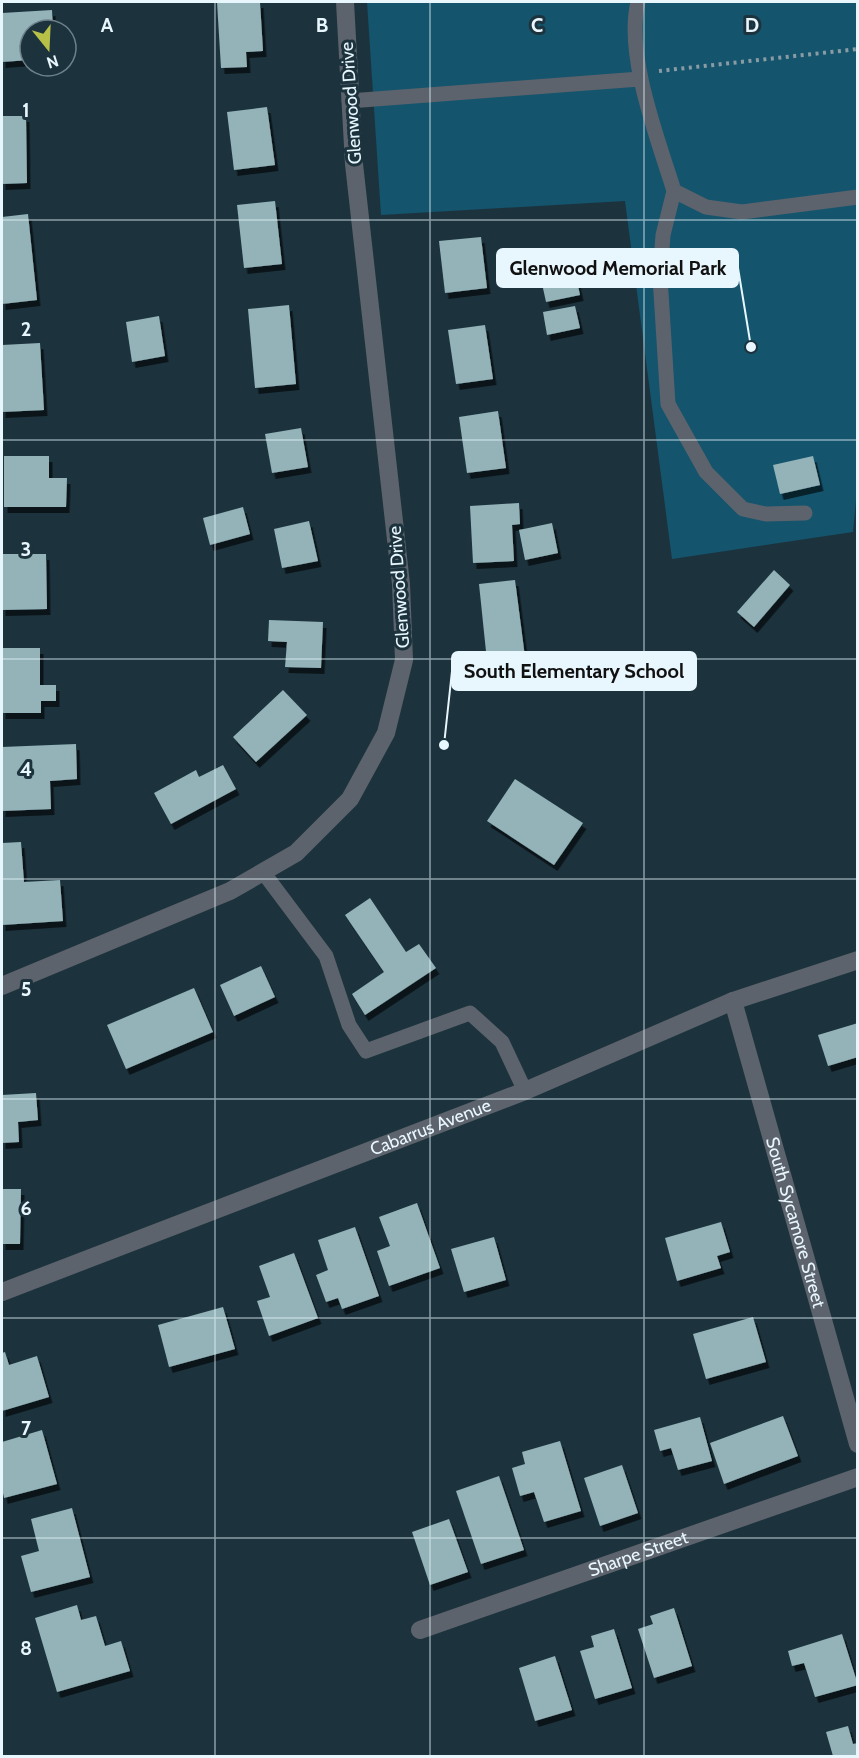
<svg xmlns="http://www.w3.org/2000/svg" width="859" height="1758" font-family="Cabin,sans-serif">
<defs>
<filter id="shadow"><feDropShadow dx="3.5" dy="6" stdDeviation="0" flood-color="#0009"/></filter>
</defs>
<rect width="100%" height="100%" fill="#1c333e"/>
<!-- green -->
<path fill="#14546d" d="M367,2H857L858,478L853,532L672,559L625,201L381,215Z"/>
<!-- building -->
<g fill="#93b3b8" filter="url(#shadow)">
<path d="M217,2H260L263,51L246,52L247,67L221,68Z"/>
<path d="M52,10L53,30H30L28,33L29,60L2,62V13Z"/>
<path d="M267,107L275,165L234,170L227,112Z"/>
<path d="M2,116H26L27,183L2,184Z"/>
<path d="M275,201L282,264L244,268L237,205Z"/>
<path d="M28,214L37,300L2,304V217Z"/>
<path d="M481,237L487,288L445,293L439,241Z"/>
<path d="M573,263L580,295L546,302L539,270Z"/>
<path d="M289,305L296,384L255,388L248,309Z"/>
<path d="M575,306L580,328L547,335L543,312Z"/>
<path d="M159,316L165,356L132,362L126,322Z"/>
<path d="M485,325L493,379L456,384L448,330Z"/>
<path d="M40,343L44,410L2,412V345Z"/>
<path d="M498,411L506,468L467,473L459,417Z"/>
<path d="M301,428L308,467L272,473L265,434Z"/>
<path d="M4,456H49V478H67L66,507H4Z"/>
<path d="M813,456L820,485L780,494L773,465Z"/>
<path d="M519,503L520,524L512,525L514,561L473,563L470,506Z"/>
<path d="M243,507L250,534L210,545L203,518Z"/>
<path d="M309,521L318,561L282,568L274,529Z"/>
<path d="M552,523L558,553L525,560L519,530Z"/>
<path d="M2,554H46L47,609L2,610Z"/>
<path d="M774,570L790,585L754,627L737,612Z"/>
<path d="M515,580L525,657L487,661L479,584Z"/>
<path d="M269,620L323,622L321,668L285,667L287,642L268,641Z"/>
<path d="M2,648H40V685H56V701H41V713H2Z"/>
<path d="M283,690L307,715L256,762L233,737Z"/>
<path d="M76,744L77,779L50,781L51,809L2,811V747Z"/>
<path d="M223,765L236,789L171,824L154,793L196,770L199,777Z"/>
<path d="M515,779L583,823L554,865L487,821Z"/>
<path d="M21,842L24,882L60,880L63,921L2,925V843Z"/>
<path d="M370,898L406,952L419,944L436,968L365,1015L352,994L384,972L345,915Z"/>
<path d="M261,966L275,997L234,1016L220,985Z"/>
<path d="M194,988L213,1032L126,1069L107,1025Z"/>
<path d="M858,1023V1057L828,1066L818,1035Z"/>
<path d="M36,1093L38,1120L18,1122L19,1142L2,1143V1095Z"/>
<path d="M2,1189H21L20,1244H2Z"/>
<path d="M417,1203L440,1268L389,1286L377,1251L390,1246L379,1217Z"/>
<path d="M721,1222L730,1252L717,1256L721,1268L677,1281L665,1238Z"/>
<path d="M355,1227L379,1296L342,1309L338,1298L326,1302L316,1275L328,1270L318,1240Z"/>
<path d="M494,1237L506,1280L464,1292L451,1249Z"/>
<path d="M294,1253L318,1318L269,1336L257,1301L270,1297L259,1266Z"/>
<path d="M223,1307L235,1349L169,1367L158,1325Z"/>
<path d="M753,1317L766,1362L706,1379L693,1334Z"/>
<path d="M5,1352L9,1365L37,1356L49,1397L2,1411V1353Z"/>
<path d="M783,1416L798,1456L724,1484L710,1443Z"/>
<path d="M700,1417L712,1461L678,1470L671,1448L660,1451L654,1430Z"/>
<path d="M42,1430L57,1484L4,1498L2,1488V1442Z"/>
<path d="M560,1441L581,1511L544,1522L534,1492L520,1496L512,1468L525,1464L522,1452Z"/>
<path d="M622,1465L638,1513L600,1526L584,1478Z"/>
<path d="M499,1476L524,1550L481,1564L456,1491Z"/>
<path d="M72,1508L90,1577L31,1592L21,1556L39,1551L31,1519Z"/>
<path d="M449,1519L468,1572L430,1585L412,1532Z"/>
<path d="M77,1605L81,1620L96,1616L105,1646L121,1641L130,1671L57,1692L35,1618Z"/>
<path d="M674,1608L692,1666L654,1678L638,1629L653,1624L650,1616Z"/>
<path d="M614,1629L632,1688L595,1699L580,1651L594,1647L591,1636Z"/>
<path d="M842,1634L858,1685L815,1697L804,1663L792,1666L788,1651Z"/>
<path d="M555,1656L572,1710L535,1721L519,1668Z"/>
<path d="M848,1726L853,1744L858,1743V1756H833L826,1732Z"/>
</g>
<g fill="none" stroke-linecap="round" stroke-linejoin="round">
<!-- path -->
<path stroke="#899ba4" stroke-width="4" stroke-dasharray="3 4.5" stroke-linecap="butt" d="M659,71L858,49"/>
<!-- lane -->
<g stroke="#5c636c" stroke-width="15">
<path d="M638,2C625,55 658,139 674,191L706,207L742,212L858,197"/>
<path d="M349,101L640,79"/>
<path d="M674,191L663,235L660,277L668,404L706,472L743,509L766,514L805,513"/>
<path d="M263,872L326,956L349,1025L366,1051L470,1013L502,1042L525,1091"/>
</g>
<!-- street -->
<g stroke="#5c636c" stroke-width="18">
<path d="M2,986L230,891L296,853L350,799L386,733L404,660L401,584L354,164L345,2"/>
<path id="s1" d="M733,1001L858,1444"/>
<path id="s2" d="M2,1292L525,1091L733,1001L858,960"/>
<path id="s3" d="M420,1630L858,1477"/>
</g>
</g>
<!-- grid -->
<path fill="none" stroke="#e8f6fd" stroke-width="1.5" stroke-opacity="0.55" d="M215,2V1756M430,2V1756M644,2V1756M2,220H858M2,440H858M2,659H858M2,879H858M2,1099H858M2,1318H858M2,1538H858"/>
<g text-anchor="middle" stroke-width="6" stroke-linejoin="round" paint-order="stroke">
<!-- street labels -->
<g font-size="18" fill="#e8f6fd" stroke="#1c333e">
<text transform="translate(351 103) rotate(-94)" y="6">Glenwood Drive</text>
<text transform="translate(399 587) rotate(-94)" y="6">Glenwood Drive</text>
<text dy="6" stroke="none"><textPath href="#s2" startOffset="459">Cabarrus Avenue</textPath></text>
<text dy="6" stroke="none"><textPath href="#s1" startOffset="230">South Sycamore Street</textPath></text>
<text dy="6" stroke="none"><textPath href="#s3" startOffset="231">Sharpe Street</textPath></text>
</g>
</g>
<g font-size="20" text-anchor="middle" font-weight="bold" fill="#e8f6fd" stroke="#1c333e" stroke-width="6" stroke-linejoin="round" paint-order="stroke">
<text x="107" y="32">A</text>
<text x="322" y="32">B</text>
<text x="537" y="32">C</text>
<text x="752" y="32">D</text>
<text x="26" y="117">1</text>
<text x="26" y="336">2</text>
<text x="26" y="556">3</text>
<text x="26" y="776">4</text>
<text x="26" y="996">5</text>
<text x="26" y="1215">6</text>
<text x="26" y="1435">7</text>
<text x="26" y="1655">8</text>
</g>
<!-- callouts -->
<path fill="none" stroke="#e8f6fd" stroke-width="2" d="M751 347L738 268M444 745L452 671"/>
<g fill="#e8f6fd" stroke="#1c333e" stroke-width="2">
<circle cx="751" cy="347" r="6"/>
<circle cx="444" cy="745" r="6"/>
</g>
<g fill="#e8f6fd" stroke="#e8f6fd" stroke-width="2">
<rect x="497" y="249" width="241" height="38" rx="6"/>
<rect x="452" y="652" width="244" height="38" rx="6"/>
</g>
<g font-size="20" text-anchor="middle" font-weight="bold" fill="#111">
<text x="618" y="275">Glenwood Memorial Park</text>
<text x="574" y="678">South Elementary School</text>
</g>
<!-- border -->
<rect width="859" height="1758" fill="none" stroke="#e8f6fd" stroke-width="6"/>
<!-- north arrow -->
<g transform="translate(48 48) rotate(162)"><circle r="28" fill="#1c333e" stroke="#6e818a" stroke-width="1.5"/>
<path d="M0-4.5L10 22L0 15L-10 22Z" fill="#b7c148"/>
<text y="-9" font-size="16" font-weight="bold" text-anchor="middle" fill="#e8f6fd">N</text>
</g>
</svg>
